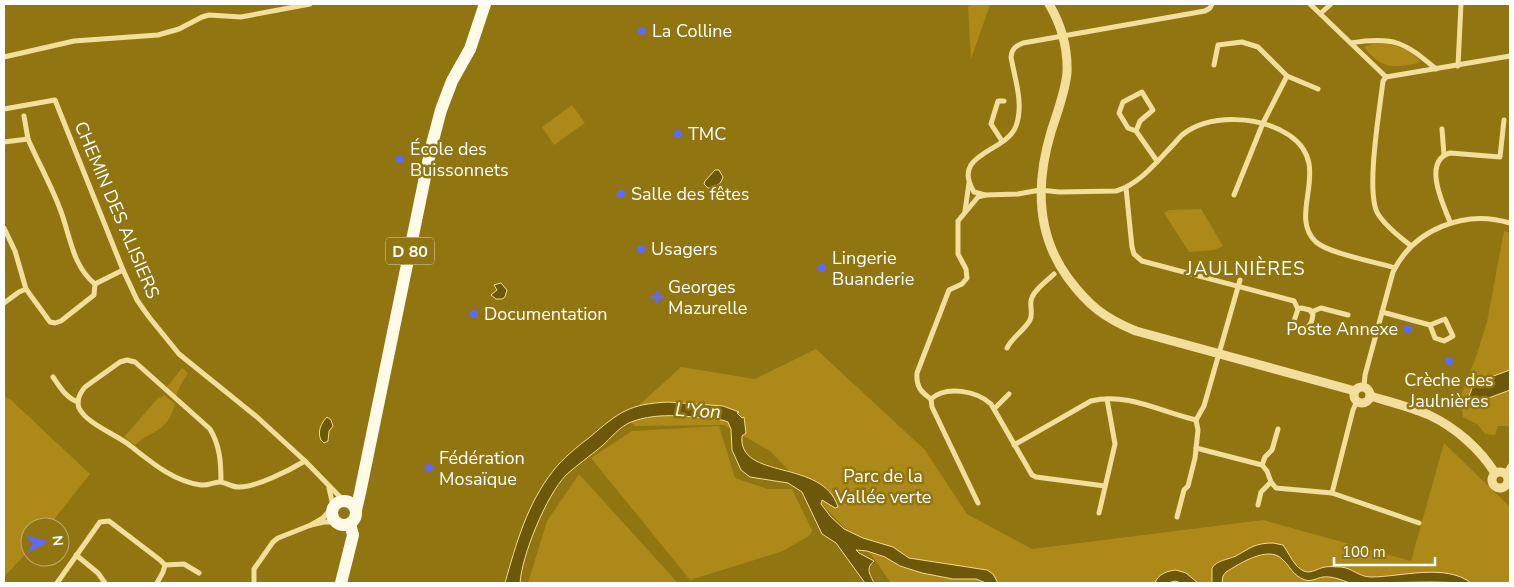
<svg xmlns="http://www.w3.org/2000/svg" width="1514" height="587" font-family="'Nunito Sans',sans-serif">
<rect width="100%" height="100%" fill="#917511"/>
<!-- green -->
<g fill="#ac8918">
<path d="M971,4H990V5L971,59L968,7Z"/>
<path d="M1376,43C1393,43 1409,48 1420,61L1419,63C1393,68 1382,70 1364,47Z"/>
<path d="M572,105L585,123L554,145L542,127Z"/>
<path d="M1169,210L1201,209L1223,246L1214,250L1189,252L1164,213Z"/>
<path d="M1504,231L1510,233V432L1509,426H1498L1495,435L1485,434L1478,425L1463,417L1462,408L1458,403L1476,357L1487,322Z"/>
<path d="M816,349L925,450L967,514L1032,549L1263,520L1411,561L1444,443L1510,507V583H891L872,556L770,451L724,425L635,426L626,417L681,367L755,379Z"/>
<path d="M182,368L188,373L181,384L176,396L166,388Z"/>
<path d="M164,395L175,404C167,433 153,429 135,445L124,437L159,397L161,398Z"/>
<path d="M4,396L11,400L90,474L48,527H30V549L4,577Z"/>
<path d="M719,426L735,478L768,489H792L812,530L810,535L783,551L690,580L591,458L632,431Z"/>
<path d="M579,474L677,582L676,583H528L547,521Z"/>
</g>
<!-- water -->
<g fill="#6d580a" stroke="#f6dc8e">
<path d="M715,170H719L723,177L721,182L714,188H708L704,184L705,181Z"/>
<path d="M501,283L507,290L505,297L502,299H496L491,295L497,290L494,285Z"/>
<path d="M1510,370V390L1462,408L1460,403L1469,396L1474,383Z"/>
<path d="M668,402L723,406L739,412L737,413L742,418L744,417L746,433L742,436C738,481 823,458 838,507L835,508L822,500L821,504L831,517L844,529L863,538L893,547L909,558L987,570L993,574L998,583H986L976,579H953L922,573L900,566L885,557L867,551L856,550L859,553L874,561C865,569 870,574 874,583H865L836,543L822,534L802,492L788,483L750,477L741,470L732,450L731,429L728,422L722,420C692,417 660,411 631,422C619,427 611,438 602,446C590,456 577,465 566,475C546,496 522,555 520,583H505C516,544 527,504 553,471C563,458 577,447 590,437C619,412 629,404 668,402Z"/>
<path d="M327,417L331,420L333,426L329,431L328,441L324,443L321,440C317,432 321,423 327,417Z"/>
<path d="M1273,543L1283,545C1288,552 1291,559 1296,565C1308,578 1314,569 1325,567C1330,566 1336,567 1341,567C1352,568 1359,577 1371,577C1400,577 1446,563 1471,583L1433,582L1350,583C1341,580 1333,576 1323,577C1317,578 1311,582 1305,580C1292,575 1291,567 1282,559C1268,545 1239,564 1226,572L1223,576L1222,583H1212V568C1217,560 1227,560 1236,556C1250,548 1255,543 1273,543Z"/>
<path d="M1176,570L1186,573L1198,583H1181L1175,581L1168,583H1155C1158,574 1167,571 1176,570Z"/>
</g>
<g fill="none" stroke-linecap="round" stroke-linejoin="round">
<!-- minor -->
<g stroke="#f3de9c" stroke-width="5">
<path d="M1310,4L1386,77L1510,56"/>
<path d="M1321,13L1331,4"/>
<path d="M1351,43C1394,36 1404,42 1436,69"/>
<path d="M4,57L74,41L158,35L179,29L202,17L209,15L241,17L310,4"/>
<path d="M1214,65L1218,45L1242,42L1258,47L1287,76L1263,123L1234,195"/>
<path d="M1458,66L1461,4"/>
<path d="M1287,76L1318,89"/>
<path d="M1386,77L1383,81C1380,108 1365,193 1378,214C1386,227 1400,237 1411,246"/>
<path d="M4,109L55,100L123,270L137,300L149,317L179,354L257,417L305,461L343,500"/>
<path d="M24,116L28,139"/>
<path d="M1442,129L1444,155"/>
<path d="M1136,131L1140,121L1153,110L1142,92L1123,102L1119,113L1128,128L1136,131L1157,161"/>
<path d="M1002,141L991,124L998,101H1004"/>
<path d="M4,142L28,139C38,162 51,185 60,209C70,234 72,266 95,284L94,295L61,321L55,323L50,322L26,289L15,251L4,228"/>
<path d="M1126,188L1132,247L1134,254L1142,261L1294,301L1298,309"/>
<path d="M985,195L974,192C950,153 1006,153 1016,126C1024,104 1015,80 1011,57C1012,49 1015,46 1023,43L1205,11L1210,8L1212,4"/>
<path d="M965,211L969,183"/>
<path d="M1450,222C1443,204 1422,161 1450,153L1500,157L1504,120"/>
<path d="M95,284L123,270"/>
<path d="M4,303L19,292L26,289"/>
<path d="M1301,308L1310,310L1313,314C1312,326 1307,331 1295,327L1293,324L1298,309Z"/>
<path d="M1311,312L1321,308L1348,315"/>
<path d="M1382,312L1430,325L1435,338L1444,341L1453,336L1445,319L1430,325"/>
<path d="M1007,348C1012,337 1024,331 1030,320C1033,314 1030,307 1031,301C1032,291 1047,281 1054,274"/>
<path d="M53,377C60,387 66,398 78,402"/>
<path d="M1364,387L1365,375L1393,272C1414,229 1465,209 1510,223"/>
<path d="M931,399C921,392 916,387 917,373L949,290L962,284L967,278L966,269L958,254V221L978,197L985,195L1018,194L1040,190L1059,192L1116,191C1138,185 1156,163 1171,147C1175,143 1178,139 1182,135C1210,113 1260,116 1289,135C1335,166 1286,214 1316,242C1330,254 1376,262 1395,268"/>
<path d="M931,399C946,385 977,391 991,404L1032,475L1036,477L1105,486"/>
<path d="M931,399L932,407L978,503"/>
<path d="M994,409L1009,394"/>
<path d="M1196,420L1204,406L1240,280"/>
<path d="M1014,445L1091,401C1127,392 1161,412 1196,420"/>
<path d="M1196,448L1262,465"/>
<path d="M1505,474L1510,466"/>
<path d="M221,482C221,462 220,446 210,429L135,362L127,360L120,362L85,387C80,393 76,400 79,408C87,424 115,434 128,444C150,461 172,481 201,485C208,486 213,482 220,482C225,482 232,487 238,487C255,488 290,470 305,461"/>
<path d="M1271,482L1276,488L1332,493L1353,410L1357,401"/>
<path d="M329,488L333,506"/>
<path d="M1332,493L1419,523"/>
<path d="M1258,505L1261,492L1271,482L1267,471L1262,465L1265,457L1272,450L1278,429"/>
<path d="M331,509L323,518L311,525L324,522H335"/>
<path d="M1099,513L1115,444L1107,399"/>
<path d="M1177,517L1184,490L1188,486L1195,458L1198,430L1196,420"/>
<path d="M76,555L98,573L105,583"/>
<path d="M165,565L184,564L199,573"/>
<path d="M57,583L100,522L109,521L160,560L165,565L163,572L157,583"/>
<path d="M254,583V569L273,542L278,538L311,525"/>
</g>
<!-- tertiary -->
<g stroke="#f3de9c" stroke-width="9">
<path d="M1049,4C1062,26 1068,48 1067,73C1065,93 1057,113 1051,132C1036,182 1036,234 1068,278C1088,305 1104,318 1136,331L1355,391"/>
<circle cx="1362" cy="395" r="8"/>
<path d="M1370,396C1390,402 1411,407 1429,415C1455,427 1480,449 1495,473"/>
<circle cx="1500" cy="480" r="8"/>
</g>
<!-- primary -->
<g stroke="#fffbe8" stroke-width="12">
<circle cx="344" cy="513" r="12"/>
<path d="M356,510L360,493L431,148L441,110L452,81L470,49L485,4"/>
<path d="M341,583L353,535L350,524"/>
</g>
</g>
<!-- markers -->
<g fill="#5e6aff" stroke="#917511" stroke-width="2">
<circle cx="642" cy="31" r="5"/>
<circle cx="678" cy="134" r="5"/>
<circle cx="400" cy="159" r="5"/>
<circle cx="621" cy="194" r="5"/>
<circle cx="641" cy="249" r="5"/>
<circle cx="822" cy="268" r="5"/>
<path d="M654.5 289.5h5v5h5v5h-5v5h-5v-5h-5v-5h5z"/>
<circle cx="474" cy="314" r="5"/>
<circle cx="1408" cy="329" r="5"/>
<circle cx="1449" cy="361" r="5"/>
<circle cx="429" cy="468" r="5"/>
</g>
<g text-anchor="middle" stroke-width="5" stroke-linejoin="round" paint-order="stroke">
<!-- shield labels -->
<rect fill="#917511" stroke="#ded6b8" stroke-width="1" x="386" y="237.5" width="48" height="27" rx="4"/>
<g font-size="16" font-weight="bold" fill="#fff">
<text x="410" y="257">D 80</text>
</g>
<!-- poi labels -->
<g font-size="18" fill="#fff" stroke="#917511" text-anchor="start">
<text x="652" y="37">La Colline</text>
<text x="688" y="140">TMC</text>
<text x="410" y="155">École des<tspan x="410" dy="21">Buissonnets</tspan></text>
<text x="631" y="200">Salle des fêtes</text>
<text x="651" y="255">Usagers</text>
<text x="832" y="264">Lingerie<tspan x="832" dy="21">Buanderie</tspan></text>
<text x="668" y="293">Georges<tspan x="668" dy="21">Mazurelle</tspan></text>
<text x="484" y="320">Documentation</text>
<text x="1398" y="335" text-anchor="end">Poste Annexe</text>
<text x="1449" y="386" text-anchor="middle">Crèche des<tspan x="1449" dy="21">Jaulnières</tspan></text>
<text x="439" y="464">Fédération<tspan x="439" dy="21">Mosaïque</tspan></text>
</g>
<!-- street labels -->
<g font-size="18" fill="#fff" stroke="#917511">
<text transform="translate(117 210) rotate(67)" y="6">CHEMIN DES ALISIERS</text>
</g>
<!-- park labels -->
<g font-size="18" fill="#fff" stroke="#917511">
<text x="883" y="482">Parc de la<tspan x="883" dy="21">Vallée verte</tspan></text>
</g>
<!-- neighbourhood labels -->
<g font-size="19" letter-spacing="1" fill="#fff" stroke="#917511">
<text x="1246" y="275">JAULNIÈRES</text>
</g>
<!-- water labels -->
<g font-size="19" font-style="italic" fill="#fff" stroke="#917511">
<text transform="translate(698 410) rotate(3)" y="7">L'Yon</text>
</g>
</g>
<!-- border -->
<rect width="1514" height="587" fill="none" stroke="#ffffff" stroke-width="10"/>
<!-- north arrow -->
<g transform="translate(45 542) rotate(84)"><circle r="24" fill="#917511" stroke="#bdac70"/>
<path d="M0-4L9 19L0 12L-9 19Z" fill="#5e6aff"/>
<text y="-8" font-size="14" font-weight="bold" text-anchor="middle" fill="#ffffff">N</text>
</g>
<!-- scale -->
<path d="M1334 557v8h101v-8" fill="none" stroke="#ffffff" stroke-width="2.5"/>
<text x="1342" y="557" font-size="15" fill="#ffffff" stroke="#917511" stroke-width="4" paint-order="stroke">100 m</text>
</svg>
